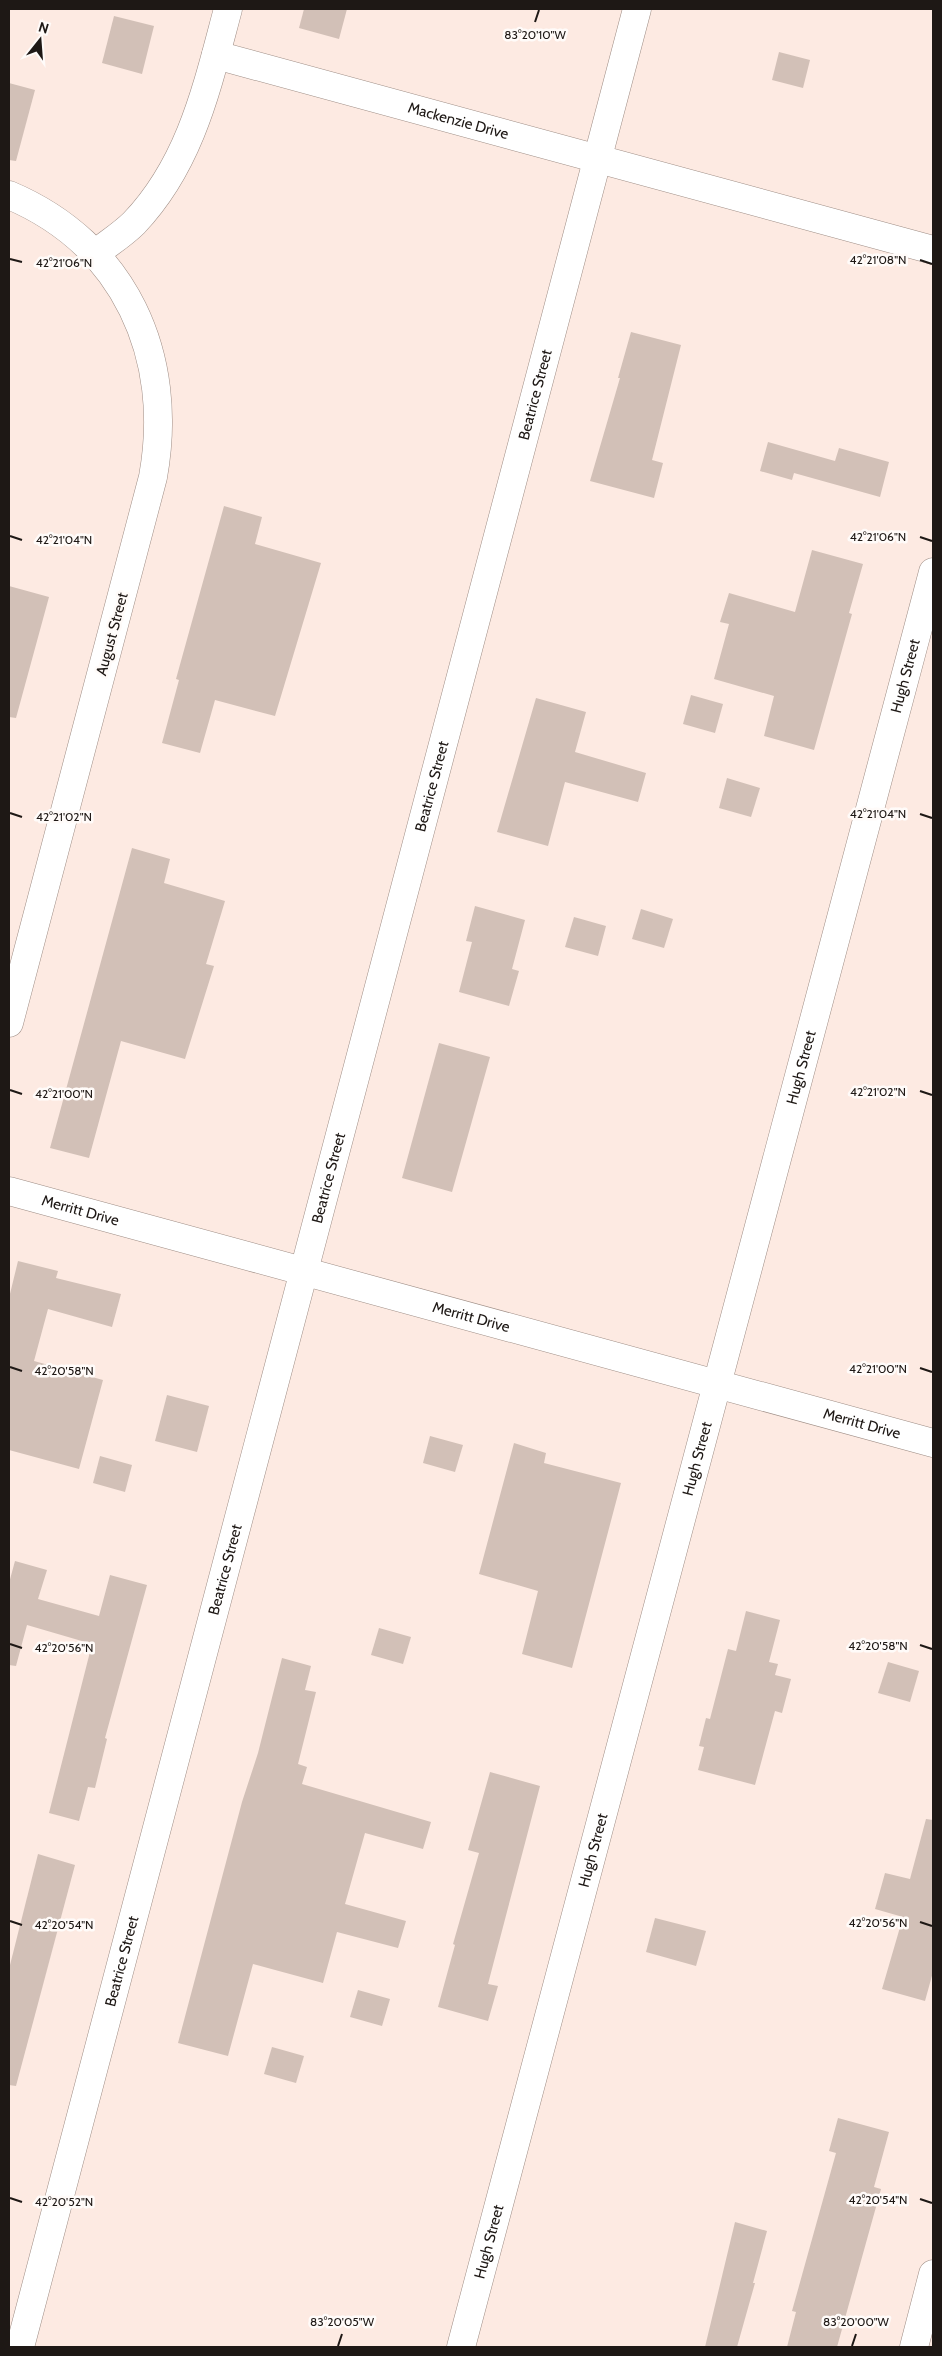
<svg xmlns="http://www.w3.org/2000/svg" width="942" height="2356" font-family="Cabin,sans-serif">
<rect width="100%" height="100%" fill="#fdeae2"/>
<!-- building -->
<g fill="#d2c0b7">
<path d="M304,9H347L339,39L299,28Z"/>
<path d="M114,16L154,26L142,74L102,63Z"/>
<path d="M779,52L810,60L803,88L772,80Z"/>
<path d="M9,83L35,90L16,161L9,160Z"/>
<path d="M631,332L681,345L652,460L663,463L654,498L590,481L620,378H618Z"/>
<path d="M768,442L835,461L839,448L889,462L880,497L794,473L792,480L760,471Z"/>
<path d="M224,506L262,517L255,544L321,563L275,716L215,700L200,753L162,743L179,680L176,679Z"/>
<path d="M812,550L863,564L849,613L852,614L814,750L764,736L774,696L714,679L729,624L720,622L729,593L795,612Z"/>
<path d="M9,586L49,597L16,718L9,717Z"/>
<path d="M691,695L723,704L715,733L683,724Z"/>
<path d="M536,698L586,712L575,752L646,773L638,802L565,782L548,846L497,832Z"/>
<path d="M727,778L760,788L751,817L719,808Z"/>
<path d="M132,848L170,859L164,883L225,901L206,964L214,966L185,1059L121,1041L89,1158L50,1148Z"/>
<path d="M475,906L525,920L512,969L519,971L509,1006L459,992L472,942L466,941Z"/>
<path d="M641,909L673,919L664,948L632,939Z"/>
<path d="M574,917L606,926L598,956L565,947Z"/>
<path d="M439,1043L490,1057L452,1192L402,1178Z"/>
<path d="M18,1261L58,1271L56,1278L121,1294L112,1327L48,1309L34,1361L103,1380L79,1469L9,1450V1298Z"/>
<path d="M167,1395L209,1406L197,1452L155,1441Z"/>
<path d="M430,1436L463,1445L455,1472L423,1463Z"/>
<path d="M514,1443L546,1453L544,1463L621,1483L572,1668L522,1654L538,1591L479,1574Z"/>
<path d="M100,1456L132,1465L125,1492L93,1483Z"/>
<path d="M15,1561L47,1570L38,1599L99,1616L110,1575L147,1585L105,1738L107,1739L95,1788L88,1787L79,1821L49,1813L92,1644L27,1625L16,1666L9,1665V1583Z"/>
<path d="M746,1611L780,1620L769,1662L778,1664L775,1675L791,1679L782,1713L775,1711L755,1785L698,1770L704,1747L699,1746L706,1718L710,1719L728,1649L736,1651Z"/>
<path d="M379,1628L411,1637L403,1664L371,1655Z"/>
<path d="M282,1658L311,1666L305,1690L316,1692L298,1764L307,1767L302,1784L431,1822L423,1849L365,1833L345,1904L406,1921L398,1948L337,1932L323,1983L253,1964L228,2056L178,2043L242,1802L258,1753Z"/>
<path d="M888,1662L919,1671L910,1702L878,1693Z"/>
<path d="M490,1772L540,1786L488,1984L498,1986L488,2021L438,2007L455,1945L453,1944L479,1853L468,1850Z"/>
<path d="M926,1819L933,1820V1972L925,2001L882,1989L903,1917L875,1909L885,1873L910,1879Z"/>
<path d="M38,1854L75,1865L16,2086L9,2085V1969Z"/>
<path d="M655,1918L706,1931L696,1966L646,1952Z"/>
<path d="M358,1990L390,1999L382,2026L350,2017Z"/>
<path d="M272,2047L304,2056L296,2083L264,2074Z"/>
<path d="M838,2118L889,2132L874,2187L881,2189L837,2347H787L796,2312L792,2311L836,2153L829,2151Z"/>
<path d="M735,2222L767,2231L753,2283H755L737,2347H705Z"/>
</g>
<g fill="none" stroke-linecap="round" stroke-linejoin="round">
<defs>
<g id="minor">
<path id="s1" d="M216,55L933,250"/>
<path d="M9,195C125,244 175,356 153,477L9,1023"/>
<path d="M95,254C107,244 122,235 134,223C191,163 207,87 228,9"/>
<path id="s2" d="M9,1191L933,1443"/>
<path id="s3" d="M20,2347L637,9"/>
<path id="s4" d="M461,2347L933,572"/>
<path d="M914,2347L933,2274"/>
</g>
</defs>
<!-- minor casing -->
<use href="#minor" stroke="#9e8d85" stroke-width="29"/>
<!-- minor -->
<use href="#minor" stroke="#fff" stroke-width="28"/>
</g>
<!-- ticks -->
<path fill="none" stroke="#1e1815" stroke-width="2" d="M535,22L539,10M10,259L22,262M920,260L932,264M10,536L22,540M920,537L932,541M10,813L22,817M920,814L932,818M10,1090L22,1094M920,1091L932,1095M10,1367L22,1371M920,1368L932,1372M10,1644L22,1648M920,1645L932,1649M10,1921L22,1925M920,1922L932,1926M10,2198L22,2202M920,2199L932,2203M338,2346L342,2334M852,2346L856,2334"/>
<g text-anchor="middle" stroke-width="5" stroke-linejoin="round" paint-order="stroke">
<!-- street labels -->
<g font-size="15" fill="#1e1815" stroke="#fffbf9">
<text dy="5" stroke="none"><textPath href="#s1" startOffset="251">Mackenzie Drive</textPath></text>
<text dy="5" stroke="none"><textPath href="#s3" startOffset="2019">Beatrice Street</textPath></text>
<text transform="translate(112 634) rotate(-75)" y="5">August Street</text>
<text dy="5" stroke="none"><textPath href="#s4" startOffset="1729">Hugh Street</textPath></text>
<text dy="5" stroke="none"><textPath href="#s3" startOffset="1614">Beatrice Street</textPath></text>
<text dy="5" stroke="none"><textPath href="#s4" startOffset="1324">Hugh Street</textPath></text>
<text dy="5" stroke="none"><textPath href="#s3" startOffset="1209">Beatrice Street</textPath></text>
<text dy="5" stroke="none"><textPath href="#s2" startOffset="74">Merritt Drive</textPath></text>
<text dy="5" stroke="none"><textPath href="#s2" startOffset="479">Merritt Drive</textPath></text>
<text dy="5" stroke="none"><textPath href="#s2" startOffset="884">Merritt Drive</textPath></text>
<text dy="5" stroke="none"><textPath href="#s4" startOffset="919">Hugh Street</textPath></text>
<text dy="5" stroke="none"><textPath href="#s3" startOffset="804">Beatrice Street</textPath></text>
<text dy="5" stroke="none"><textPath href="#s4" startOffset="514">Hugh Street</textPath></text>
<text dy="5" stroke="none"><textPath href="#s3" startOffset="399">Beatrice Street</textPath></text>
<text dy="5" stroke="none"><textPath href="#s4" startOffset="109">Hugh Street</textPath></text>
</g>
</g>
<g font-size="12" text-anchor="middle" fill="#1e1815" stroke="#fffbf9" stroke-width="5" stroke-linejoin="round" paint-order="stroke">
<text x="535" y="39">83°20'10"W</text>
<text x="878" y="264">42°21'08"N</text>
<text x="64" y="267">42°21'06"N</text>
<text x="878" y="541">42°21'06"N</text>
<text x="64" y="544">42°21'04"N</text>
<text x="878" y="818">42°21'04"N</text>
<text x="64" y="821">42°21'02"N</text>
<text x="878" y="1096">42°21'02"N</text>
<text x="64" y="1098">42°21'00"N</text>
<text x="878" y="1373">42°21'00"N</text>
<text x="64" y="1375">42°20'58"N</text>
<text x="878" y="1650">42°20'58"N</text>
<text x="64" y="1652">42°20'56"N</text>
<text x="878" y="1927">42°20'56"N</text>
<text x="64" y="1929">42°20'54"N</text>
<text x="878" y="2204">42°20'54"N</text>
<text x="64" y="2206">42°20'52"N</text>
<text x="342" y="2326">83°20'05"W</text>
<text x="856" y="2326">83°20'00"W</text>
</g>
<!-- border -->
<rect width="942" height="2356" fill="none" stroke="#1e1815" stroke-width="20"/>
<!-- north arrow -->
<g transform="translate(40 40) rotate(17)" stroke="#fffbf9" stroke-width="4" paint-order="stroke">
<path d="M0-4L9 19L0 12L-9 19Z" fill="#1e1815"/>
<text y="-8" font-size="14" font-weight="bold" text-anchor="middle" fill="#1e1815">N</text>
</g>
</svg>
